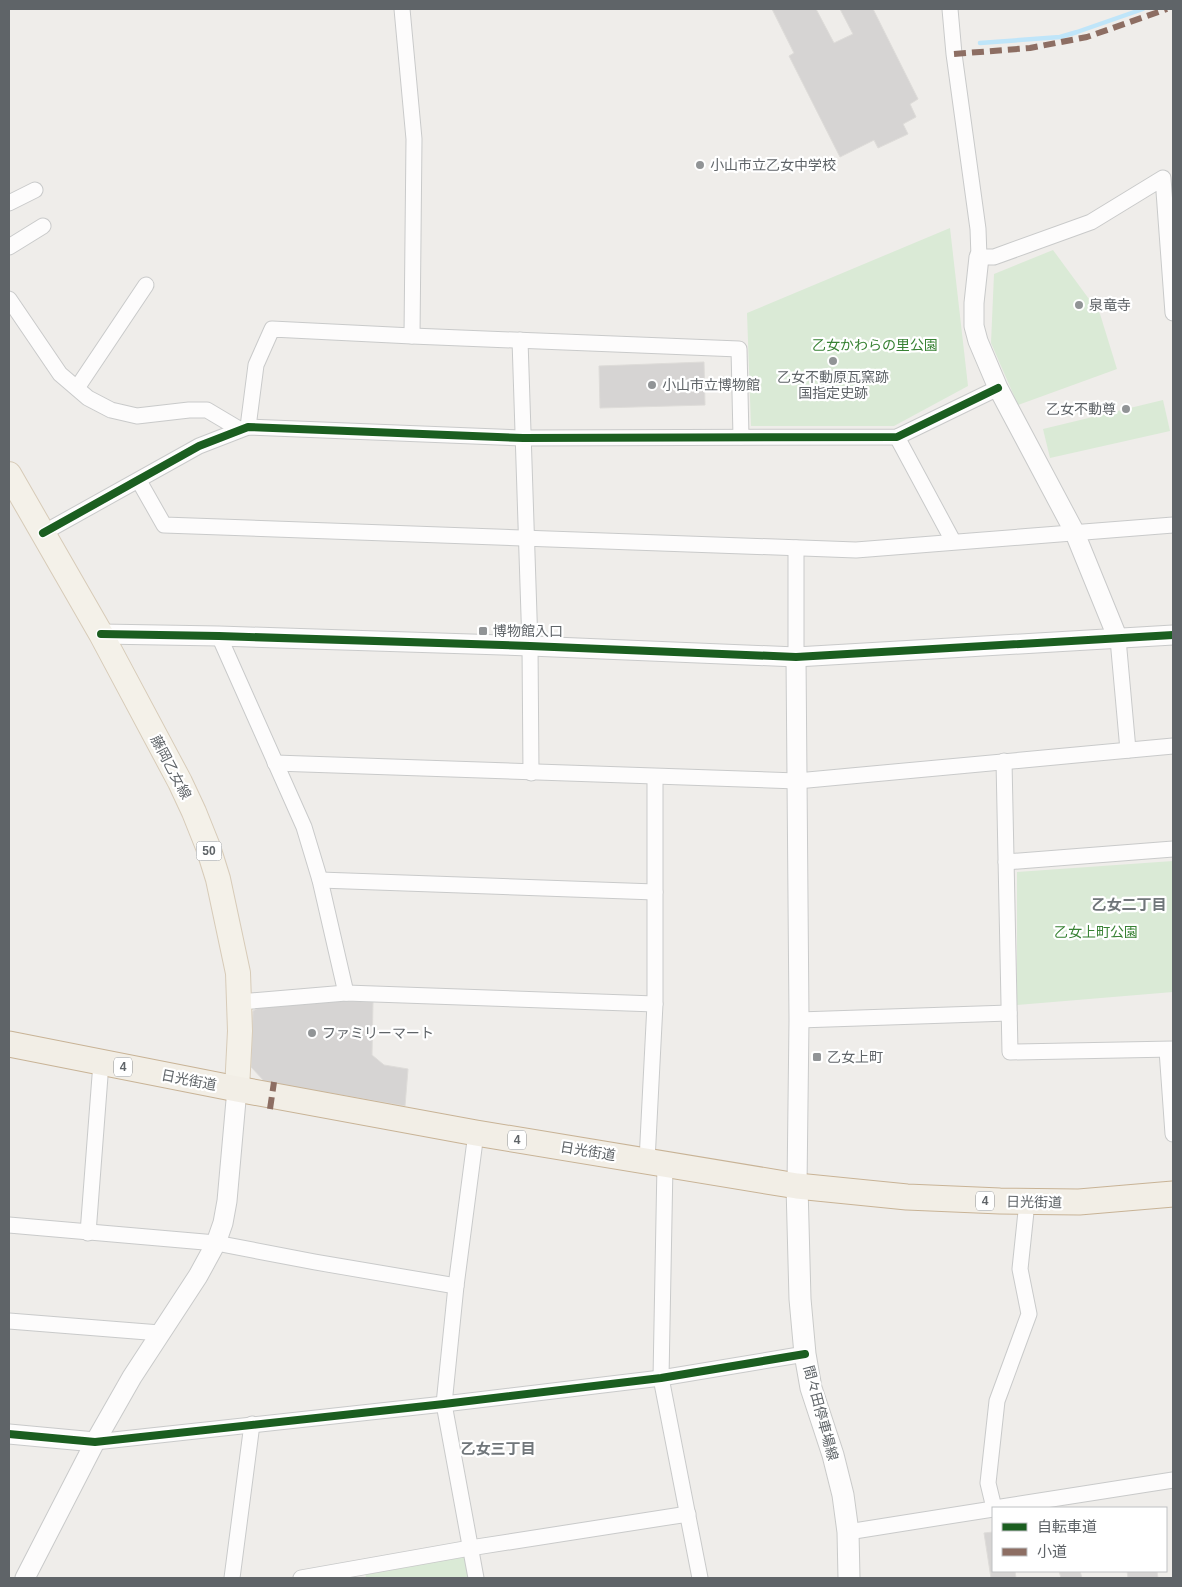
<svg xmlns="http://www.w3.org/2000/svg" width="1182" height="1587" font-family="Arial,'Noto Sans JP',sans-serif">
<rect width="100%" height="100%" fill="#efedea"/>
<!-- green -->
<g fill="#daead6">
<path d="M950,228L968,386L894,426H751L747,313Z"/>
<path d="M1053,250L1100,314L1117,369L1018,405L991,343L994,274Z"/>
<path d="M1163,400L1170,431L1050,458L1043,429Z"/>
<path d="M1173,861V992L1017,1005V872Z"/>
<path d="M465,1555L469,1578H366L365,1572Z"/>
</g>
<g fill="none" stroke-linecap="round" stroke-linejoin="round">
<!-- stream -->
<path stroke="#bfe5f9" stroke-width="4.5" d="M980,43L1060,37L1077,32L1143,9"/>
</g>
<!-- building -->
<g fill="#d6d4d3" stroke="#dedcd9">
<path d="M772,9H816L834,43L853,34L840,9H873L918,99L910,104L916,117L903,124L908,134L878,148L874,140L840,157L789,56L794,53Z"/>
<path d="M704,362L705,405L600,408L599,366Z"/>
<path d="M344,1001L373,1002L372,1055L384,1065L408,1069L405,1106L265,1082L251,1067L253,1011L263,1005Z"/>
<path d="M993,1532V1571H1015L1016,1578H991L984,1533Z"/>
<path d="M1059,1571H1080L1082,1578H1061Z"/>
<path d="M1127,1571H1157L1158,1578H1128Z"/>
</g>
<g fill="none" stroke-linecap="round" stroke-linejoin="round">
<defs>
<g id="minor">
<path d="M402,9L414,139L412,336"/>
<path d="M950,9L954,54L978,229L979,257H994L1091,222L1163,178L1173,313"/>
<path d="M9,203L35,190"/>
<path d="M9,247L43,226"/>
<path d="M9,299L60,374L88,398L111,410L137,416L189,410H207L239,429"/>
<path d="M520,340L530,646L531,773"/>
<path d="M77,388L146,285"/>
<path d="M248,427L256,365L272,329L412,336L739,349L741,437"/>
<path d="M897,437L953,541"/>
<path d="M139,481L164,525L856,550L1173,525"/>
<path d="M43,533L199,446L248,427L523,438L897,437L998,388"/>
<path d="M796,548V657"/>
<path d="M219,636L304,827L320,880L346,993"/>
<path d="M1118,639L1128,750"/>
<path d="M1004,761L1010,1052L1173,1049"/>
<path d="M275,763L797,781L1173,746"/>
<path d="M1006,862L1173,849"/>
<path d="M320,880L655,892"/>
<path d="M240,1002L346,993L655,1004"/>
<path d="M799,1020L1009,1013"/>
<path d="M1167,1050L1173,1134"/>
<path d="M476,1133L456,1286L444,1404L476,1578"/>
<path d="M647,1161L655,1004V777"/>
<path d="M665,1164L661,1378L700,1578"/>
<path d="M9,1225L216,1243L315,1262L456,1286"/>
<path d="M88,1233L101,1063"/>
<path d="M9,1321L160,1333"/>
<path d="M95,1442L444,1404L661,1378L805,1354"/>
<path d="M994,1508L988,1483L997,1401L1029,1314L1020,1269L1027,1202"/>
<path d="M995,1508L1173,1480"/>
<path d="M848,1532L993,1509"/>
<path d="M232,1578L252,1424"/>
<path d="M301,1578L470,1548L688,1514"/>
</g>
<g id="tertiary">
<path d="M979,257L974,303V326L978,341L998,388L1074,531L1118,639"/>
<path d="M101,634L219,636L530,646L796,657L1173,635"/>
<path d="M796,657L799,1020L797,1186"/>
<path d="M9,1434L95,1442"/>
<path d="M25,1578L95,1442L132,1377L198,1276L216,1243L223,1223L227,1201L237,1089"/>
</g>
<path id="secondary" d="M797,1186L800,1299L805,1354L811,1388L833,1455L843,1495L848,1532L849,1578"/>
<path id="primary" d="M9,474L101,634L180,782L194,812L208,847L218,879L238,973L240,1031L237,1089"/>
<path id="trunk" d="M9,1044L237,1089L476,1133L797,1186L907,1197L1000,1201L1079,1202L1173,1194"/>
</defs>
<!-- minor casing -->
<use href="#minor" stroke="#c9caca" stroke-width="17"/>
<!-- tertiary casing -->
<use href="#tertiary" stroke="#c9caca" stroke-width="21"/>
<!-- secondary casing -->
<use href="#secondary" stroke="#c9cac9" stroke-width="23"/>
<!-- primary casing -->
<use href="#primary" stroke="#d7cbb8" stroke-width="26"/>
<!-- trunk casing -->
<use href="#trunk" stroke="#c8b396" stroke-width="27"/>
<!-- minor -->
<use href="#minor" stroke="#fdfcfc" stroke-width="15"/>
<!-- tertiary -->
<use href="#tertiary" stroke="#fdfcfc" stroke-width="19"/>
<!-- secondary -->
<use href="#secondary" stroke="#fdfcfc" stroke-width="21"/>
<!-- primary -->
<use href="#primary" stroke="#f4f1e9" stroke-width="24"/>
<!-- trunk -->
<use href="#trunk" stroke="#f2eee6" stroke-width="25"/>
<!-- quiet -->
<g stroke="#8d6e63" stroke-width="6" stroke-dasharray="12 6" stroke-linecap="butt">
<path d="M954,54L1030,48L1087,37L1167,9"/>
<path d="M270,1109L274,1082"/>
</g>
<defs>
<g id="cycleway">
<path d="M43,533L199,446L248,427L523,438L897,437L998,388"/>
<path d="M101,634L219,636L530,646L796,657L1173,635"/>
<path d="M9,1434L95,1442L444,1404L661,1378L805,1354"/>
</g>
</defs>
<!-- cycleway casing -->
<use href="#cycleway" stroke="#fff" stroke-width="11"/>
<!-- cycleway -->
<use href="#cycleway" stroke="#1b5e20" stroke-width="8"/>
</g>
<!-- markers -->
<g fill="#919496" stroke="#fff" stroke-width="2">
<circle cx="700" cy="165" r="5"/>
<circle cx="1079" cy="305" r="5"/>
<circle cx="833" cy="361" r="5"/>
<circle cx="652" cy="385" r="5"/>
<circle cx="1126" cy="409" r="5"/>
<rect x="478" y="626" width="10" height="10" rx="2.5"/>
<circle cx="312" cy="1033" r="5"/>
<rect x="812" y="1052" width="10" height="10" rx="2.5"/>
</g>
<g text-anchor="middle" stroke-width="4.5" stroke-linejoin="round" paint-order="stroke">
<!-- shield labels -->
<g fill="#fff" stroke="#8f9295" stroke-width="1">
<rect x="196.5" y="841.5" width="25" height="19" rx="4"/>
<rect x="114" y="1057.5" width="18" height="19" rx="4"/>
<rect x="508" y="1130.5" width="18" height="19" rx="4"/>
<rect x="976" y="1191.5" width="18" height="19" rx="4"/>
</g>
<g font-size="12" font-weight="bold" fill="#5f6468">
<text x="209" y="855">50</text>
<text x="123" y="1071">4</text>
<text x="517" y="1144">4</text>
<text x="985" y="1205">4</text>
</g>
<!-- poi labels -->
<g font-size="14" fill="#5f6468" stroke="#fff" text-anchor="start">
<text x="710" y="170">小山市立乙女中学校</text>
<text x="1089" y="310">泉竜寺</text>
<text x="833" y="382" text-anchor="middle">乙女不動原瓦窯跡<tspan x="833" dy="16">国指定史跡</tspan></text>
<text x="662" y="390">小山市立博物館</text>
<text x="1116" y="414" text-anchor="end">乙女不動尊</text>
<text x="493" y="636">博物館入口</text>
<text x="322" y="1038">ファミリーマート</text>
<text x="827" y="1062">乙女上町</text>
</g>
<!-- park labels -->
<g font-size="14" fill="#388234" stroke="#fff">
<text x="875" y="350">乙女かわらの里公園</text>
<text x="1096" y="937">乙女上町公園</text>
</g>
<!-- street labels -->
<g font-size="14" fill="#5f6468" stroke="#fff">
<text transform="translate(171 767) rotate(62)" y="5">藤岡乙女線</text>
<text transform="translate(189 1080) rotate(11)" y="5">日光街道</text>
<text transform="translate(588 1151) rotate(9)" y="5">日光街道</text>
<text transform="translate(1034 1202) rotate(1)" y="5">日光街道</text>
<text transform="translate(821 1413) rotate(75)" y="5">間々田停車場線</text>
</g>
<!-- neighbourhood labels -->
<g font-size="15" font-weight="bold" fill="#70767a" stroke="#fff">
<text x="1129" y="910">乙女二丁目</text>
<text x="498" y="1454">乙女三丁目</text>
</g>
</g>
<!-- border -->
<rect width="1182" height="1587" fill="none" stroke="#5f6468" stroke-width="20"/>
<!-- legend -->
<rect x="992" y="1507" width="175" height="65" fill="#ffffff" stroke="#bfc1c3"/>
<rect x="1002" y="1523" width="25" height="8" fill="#1b5e20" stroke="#bfc1c3"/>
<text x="1037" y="1532" font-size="15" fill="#5f6468">自転車道</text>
<rect x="1002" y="1548" width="25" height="8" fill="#8d6e63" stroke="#bfc1c3"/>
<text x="1037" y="1557" font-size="15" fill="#5f6468">小道</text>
</svg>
